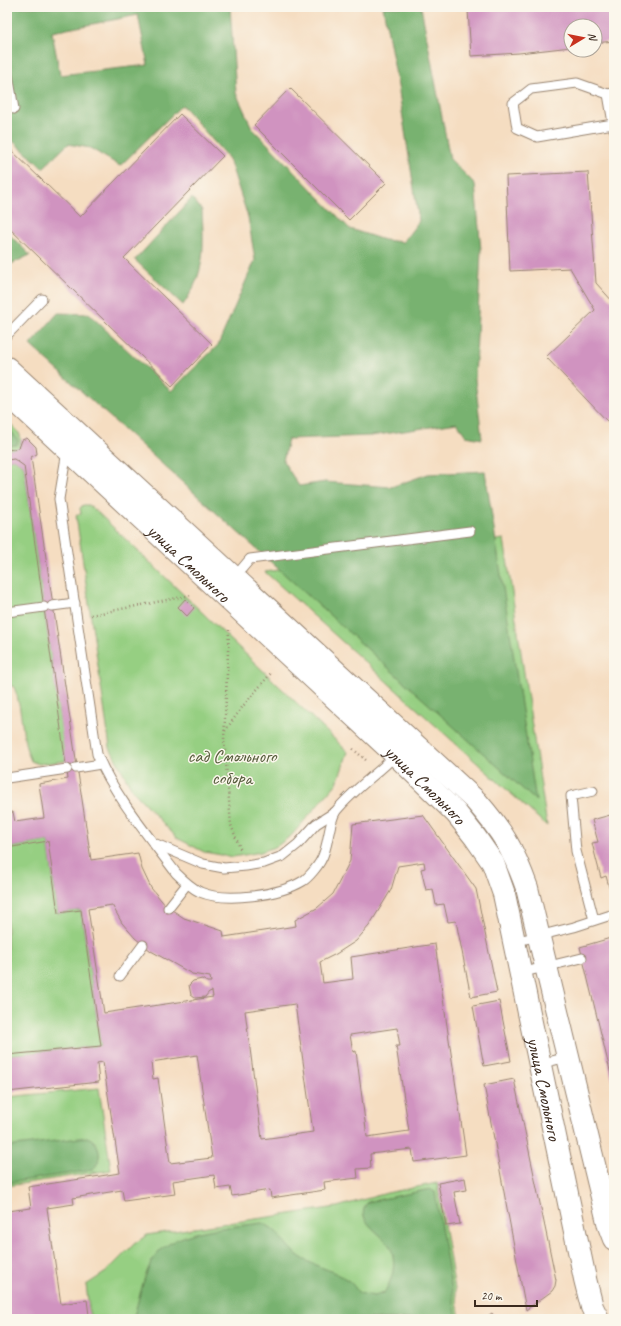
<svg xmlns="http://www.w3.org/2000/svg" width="621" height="1326" font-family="Caveat,sans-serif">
<rect width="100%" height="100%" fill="#fbf7ec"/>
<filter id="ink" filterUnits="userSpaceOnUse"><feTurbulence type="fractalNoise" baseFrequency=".025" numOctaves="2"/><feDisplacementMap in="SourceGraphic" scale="8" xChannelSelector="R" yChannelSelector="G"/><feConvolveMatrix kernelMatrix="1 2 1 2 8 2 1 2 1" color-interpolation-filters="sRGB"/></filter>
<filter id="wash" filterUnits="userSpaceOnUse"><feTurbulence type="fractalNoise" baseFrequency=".012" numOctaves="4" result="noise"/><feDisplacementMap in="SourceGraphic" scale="16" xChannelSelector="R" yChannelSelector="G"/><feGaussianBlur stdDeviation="0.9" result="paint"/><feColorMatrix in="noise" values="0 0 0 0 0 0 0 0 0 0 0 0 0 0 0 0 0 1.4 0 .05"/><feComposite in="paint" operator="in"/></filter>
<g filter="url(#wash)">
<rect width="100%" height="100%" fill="#f5ddc1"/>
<!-- green -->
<g fill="#96cf82" stroke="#687c50">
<path d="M7,421C17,430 24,434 19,448L7,450Z"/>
<path d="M14,459L24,466L66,761L39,764L31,761C20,738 24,711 14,687L7,684V460Z"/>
<path d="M83,505H89L93,508L348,752L337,783L292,835L277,846L261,852L233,857L204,852L177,838L133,791L110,748L76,515L81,514L80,508Z"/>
<path d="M504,539L547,826L265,572Z"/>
<path d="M48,841L58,913L81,910L101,1046L7,1055V848Z"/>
<path d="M99,1088L111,1170L7,1186V1097Z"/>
<path d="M437,1183L460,1319H74L90,1316L86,1285L106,1272L134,1244L147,1235L337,1207L387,1193Z"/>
</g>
<!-- forest -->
<g fill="#78b270" stroke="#5a6e47" fill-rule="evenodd">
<path d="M7,7H230L236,93L252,128L350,229L384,240L403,242L419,221L398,86L383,7H421L450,159L475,184L481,250L475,379L482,439L466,436L457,423L371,436L288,439L283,461L299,486L325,482L391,487L428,474L485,471L536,801L30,345L58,313L89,314L171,391L218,345L255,260L248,217L229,159L182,105L120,166L90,148L68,144L43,168L7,136ZM138,15L148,65L60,75L52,32Z"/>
<path d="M192,198L202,210C204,249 206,272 183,305L135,260Z"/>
<path d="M7,232L30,255L7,266Z"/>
<path d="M7,426L18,440L17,445L7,446Z"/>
<path d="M87,1137C101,1142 103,1159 93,1170L7,1183V1147Z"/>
<path d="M430,1189L435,1192L457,1319H133C139,1300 142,1281 151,1263C169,1228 227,1228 262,1223C280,1230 281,1241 294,1252C310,1267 332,1268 349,1281C353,1284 356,1289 359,1293L374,1296L384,1293C392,1280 397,1265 391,1249C386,1234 351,1221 368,1202Z"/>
</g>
<g id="blocks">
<!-- building -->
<g fill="#d093c0" fill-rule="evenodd">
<path d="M485,7H614V41L595,43V26H571V47L519,53L471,56L468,10Z"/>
<path d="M290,88L386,183L349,220L254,125Z"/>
<path d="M180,114L223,156L124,258L212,344L172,386L7,226V146L80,217Z"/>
<path d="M588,172L596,283L614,303V416L608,422L546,357L595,310L570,268L510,271L506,176Z"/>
<path d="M27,438L36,447L37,454L31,457L91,860L138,853L142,869L151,888L166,906L184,918L223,931L224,937L296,926L295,920L317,908L333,894L350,861L353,824L423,815L476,889L497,992L471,997L456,921L448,922L444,904L436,905L433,889L426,890L421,869L425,868L424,862L398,866L391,890L369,926L356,941L336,954L320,962L323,983L353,979L351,957L435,944L466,1155L414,1162L412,1149L370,1154L371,1168L357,1169L358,1178L324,1182L325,1190L271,1198L270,1190L232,1196L230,1187L216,1189L214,1175L173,1181L175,1194L124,1201L122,1190L73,1198L74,1204L47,1208L61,1304L87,1300L89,1315L65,1319H7V1211L31,1208L28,1187L120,1173L103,1062L97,1063L99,1082L7,1092V1055L101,1046L81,910L58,913L48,841L7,848V813L13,812L15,822L44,818L39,784L68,779L24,466L14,459L7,460V450L19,448L22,440ZM112,905L122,923L135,938L151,951L192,974L210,977L211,982H207L202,979L193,981L189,985L191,995L195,998L205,997L209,992L212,991L213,997L104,1013L88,909ZM295,1004L313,1132L262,1139L245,1011ZM397,1028L400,1046H396L409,1131L367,1137L356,1051L353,1052L350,1035ZM197,1055L212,1158L170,1163L158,1078L153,1079L151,1062Z"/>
<path d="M185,599L194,608L187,616L178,607Z"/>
<path d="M614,814V900L613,901L606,876L601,878L592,843L598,842L592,820Z"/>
<path d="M614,937V1083H613L580,947Z"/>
<path d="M499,1001L511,1061L484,1066L473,1006Z"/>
<path d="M514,1079L556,1280L555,1286L552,1291L526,1310L484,1085Z"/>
<path d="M465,1178L467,1190L454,1192L460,1224L446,1226L438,1183Z"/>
<path d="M492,1313L496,1319H483Z"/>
</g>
</g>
</g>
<g filter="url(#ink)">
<use href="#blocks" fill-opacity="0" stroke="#988470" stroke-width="1"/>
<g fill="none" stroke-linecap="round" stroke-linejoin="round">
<defs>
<g id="service">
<path d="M7,69L14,109"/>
<path d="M612,93L608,94L614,129"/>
<path d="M608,94L577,83L531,89L513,103L517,128L537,137L613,124"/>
<path d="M7,335L42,299"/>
<path d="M67,451L59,499L97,754C113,794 150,838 176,873C183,880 190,887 200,892C226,903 280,895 303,881C309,877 318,866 321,860C329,847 328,823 336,811C353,790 377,774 396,755"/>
<path d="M234,578L250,559L470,531"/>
<path d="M52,606L75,603"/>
<path d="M7,612L44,607"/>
<path d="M76,768L101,764"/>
<path d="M7,778L67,769"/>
<path d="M593,791L571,796L576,851L594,920"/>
<path d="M156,844L203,864L224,868L246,866L264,863L283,856L298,844L316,824L335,812"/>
<path d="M168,908L187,884"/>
<path d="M514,942L574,927L614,914"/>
<path d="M520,973L582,958"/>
<path d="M120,976L143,945"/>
<path d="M539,1064L568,1057"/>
</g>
<g id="tertiary">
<path d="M7,368L476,801C503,832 513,849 527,888L609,1226L614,1239"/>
<path id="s1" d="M7,393L396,755L456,813L475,837L493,863L504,894L585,1279L592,1307L598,1319"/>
</g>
</defs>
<!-- service casing -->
<use href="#service" stroke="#988470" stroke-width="11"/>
<!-- tertiary casing -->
<use href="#tertiary" stroke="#988470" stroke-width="24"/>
<!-- path -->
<g stroke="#988470" stroke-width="2.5" stroke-dasharray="1 3" stroke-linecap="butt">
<path d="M91,615L192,595"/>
<path d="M229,630L224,739L231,825L241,851"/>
<path d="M225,731L243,706L272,672"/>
<path d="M353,749L367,761"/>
</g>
<!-- service -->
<use href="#service" stroke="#fff" stroke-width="9"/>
<!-- tertiary -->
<use href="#tertiary" stroke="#fff" stroke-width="22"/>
</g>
</g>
<g text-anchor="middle" stroke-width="3" stroke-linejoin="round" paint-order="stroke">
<!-- street labels -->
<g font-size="19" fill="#3b2a1e" stroke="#fbf7ec">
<text dy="7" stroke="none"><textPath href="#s1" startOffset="249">улица Смольного</textPath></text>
<text dy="7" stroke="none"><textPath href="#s1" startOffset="573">улица Смольного</textPath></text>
<text dy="7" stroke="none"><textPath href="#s1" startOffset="909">улица Смольного</textPath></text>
</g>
<!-- park labels -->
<g font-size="19" fill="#565c3c" stroke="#fbf7ec">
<text x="232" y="762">сад Смольного<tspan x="232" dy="22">собора</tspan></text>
</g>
</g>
<!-- margin -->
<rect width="621" height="1326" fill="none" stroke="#fbf7ec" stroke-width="24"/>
<!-- north arrow -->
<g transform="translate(583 38) rotate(80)"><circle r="19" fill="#fbf7ec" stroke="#aea59a"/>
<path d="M0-3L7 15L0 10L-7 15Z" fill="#c8321e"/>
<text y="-6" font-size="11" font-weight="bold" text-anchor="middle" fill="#3b2a1e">N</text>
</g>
<!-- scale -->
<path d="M475 1300v6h62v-6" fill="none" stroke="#3b2a1e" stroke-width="2"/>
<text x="481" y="1300" font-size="12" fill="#3b2a1e" stroke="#fbf7ec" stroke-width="3" paint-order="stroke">20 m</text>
</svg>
